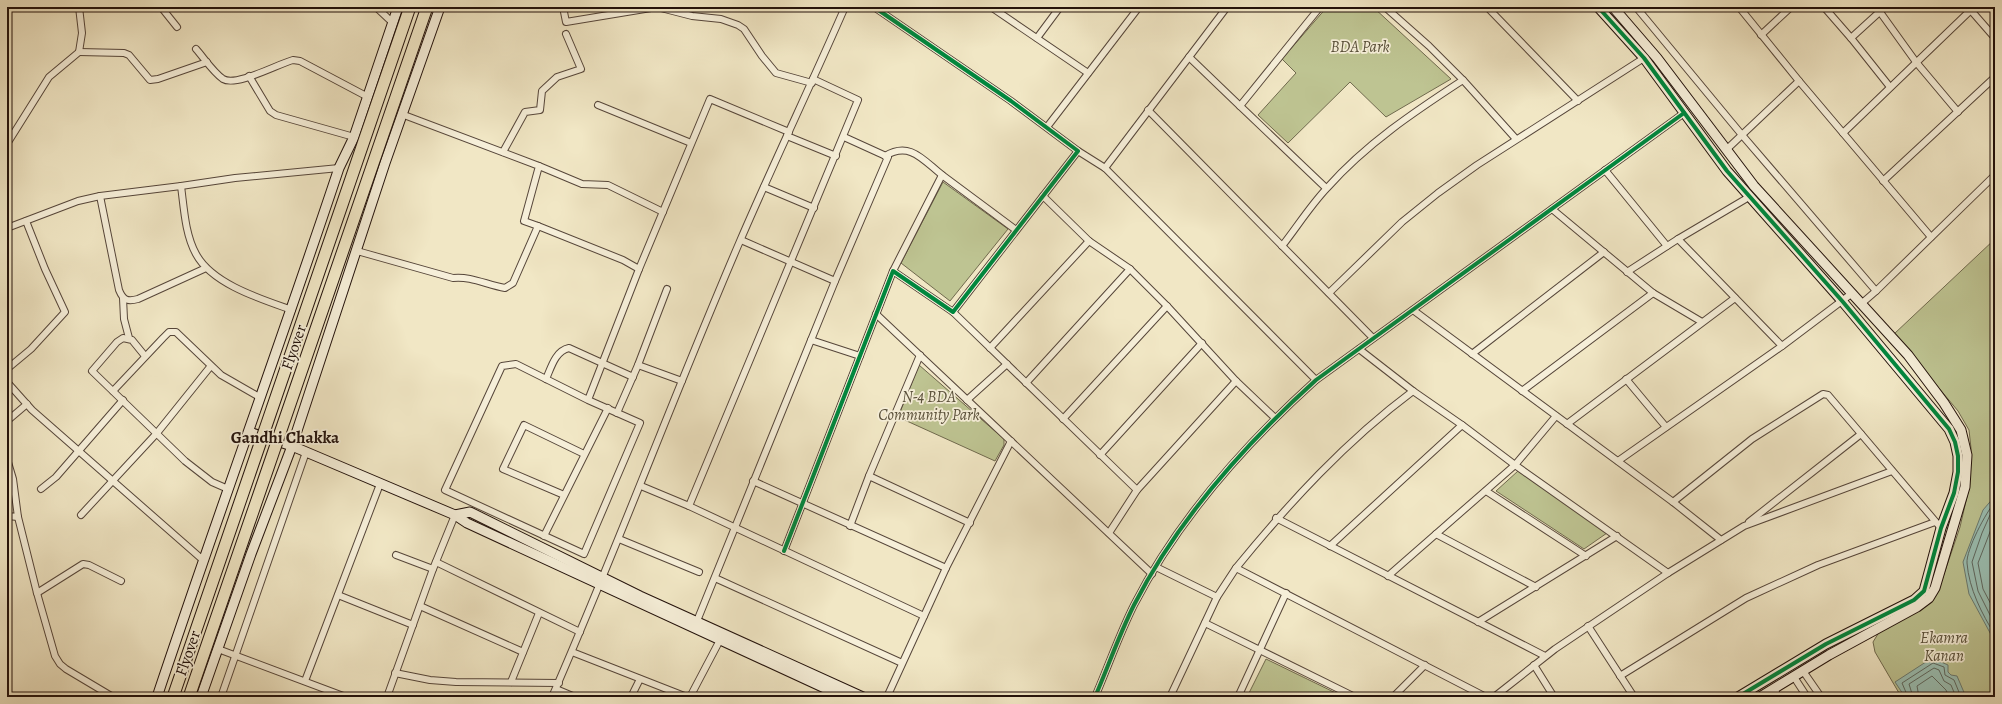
<svg xmlns="http://www.w3.org/2000/svg" width="2002" height="704" font-family="Alegreya,serif">
<rect width="100%" height="100%" fill="#f1e7c5"/>
<filter id="stains"><feTurbulence type="fractalNoise" baseFrequency=".005" numOctaves="4"/><feColorMatrix values="0 0 0 0 .2 0 0 0 0 .09 0 0 0 0 .02 0 0 0 .5 -.17"/></filter>
<radialGradient id="worn" r=".72"><stop offset=".6" stop-color="#630" stop-opacity="0"/><stop offset="1" stop-color="#630" stop-opacity=".3"/></radialGradient>
<!-- green -->
<g fill="#bec492" stroke="#706a4e">
<path d="M1327,7H1373L1451,79L1386,117L1350,82L1288,143L1258,115L1296,73L1282,59Z"/>
<path d="M943,182L1008,229L950,301L901,263Z"/>
<path d="M1995,239V697H1891L1899,693L1875,652L1873,642L1881,629L1928,596L1942,580L1960,527L1969,488L1971,448L1969,430L1958,411L1894,334Z"/>
<path d="M919,365L1004,439V445L995,461L898,417Z"/>
<path d="M1518,471L1607,533L1584,549L1496,491Z"/>
<path d="M1266,659L1344,697H1247Z"/>
</g>
<!-- water -->
<g fill="#9bc0b4" stroke="#6b7a70">
<path d="M1995,496V642L1969,594L1963,562L1983,510Z"/>
<path d="M1932,658L1948,665V672L1951,675L1957,676L1966,697H1905L1895,682Z"/>
</g>
<g fill="none" stroke-linecap="round" stroke-linejoin="round">
<!-- shore -->
<g stroke="#5e6860" stroke-width="1">
<path d="M1995,502C1986,512 1966,550 1967,563C1969,589 1982,614 1995,635"/>
<path d="M1995,509L1990,515L1982,533L1972,562L1978,591L1995,625"/>
<path d="M1995,519L1978,563L1983,589L1995,612"/>
<path d="M1908,697L1902,683L1933,663L1944,667L1945,675L1954,680L1961,697"/>
<path d="M1913,697L1909,684L1934,668L1939,670L1944,681L1951,685L1956,697"/>
<path d="M1919,697L1917,686L1932,676L1946,690L1949,697"/>
</g>
<defs>
<g id="street">
<path d="M161,7L177,27"/>
<path d="M376,7L393,23"/>
<path d="M563,7L566,22L657,7L692,16L721,19L738,25L744,29L762,56L776,73L812,83"/>
<path d="M991,7L1088,73"/>
<path d="M1385,7L1429,46L1463,80"/>
<path d="M1487,7L1578,101"/>
<path d="M1636,7L1742,135L1876,291L1995,175"/>
<path d="M1824,7L1851,38L1885,7"/>
<path d="M1968,7L1995,38"/>
<path d="M1880,12L1916,62L1958,112"/>
<path d="M1761,35L1791,7"/>
<path d="M1037,38L1060,7"/>
<path d="M1851,38L1890,87"/>
<path d="M196,49C204,58 213,72 223,79C236,87 278,64 293,60L300,61L368,97"/>
<path d="M79,52L124,53L129,55L150,80L158,79L207,62"/>
<path d="M1189,57L1240,106L1320,7"/>
<path d="M249,76L270,111L276,115L354,137"/>
<path d="M1799,81L1931,237"/>
<path d="M598,105L691,143"/>
<path d="M1240,106L1326,188"/>
<path d="M1148,110L1373,338"/>
<path d="M1047,127L1139,7"/>
<path d="M1843,133L1974,7"/>
<path d="M787,136L836,156"/>
<path d="M7,144L49,77L79,52L82,33L79,7"/>
<path d="M1726,150L1799,81L1739,7"/>
<path d="M1078,151L1105,168L1316,380"/>
<path d="M503,152L525,112L540,110L542,91L557,77L581,69L566,34"/>
<path d="M885,156C910,141 923,160 942,175"/>
<path d="M539,166L582,184L608,185L663,212"/>
<path d="M1105,168L1227,7"/>
<path d="M1605,170L1667,246"/>
<path d="M1883,181L1995,77"/>
<path d="M181,186L235,178L339,168"/>
<path d="M764,187L814,208"/>
<path d="M100,196L119,290C123,300 127,302 138,299L206,268"/>
<path d="M1043,196L1089,241L1130,269L1167,306L1236,381L1275,418"/>
<path d="M1749,197L1678,239L1782,346"/>
<path d="M1552,209L1653,293L1702,322"/>
<path d="M538,226L623,260L639,269L710,99L789,132"/>
<path d="M7,228L78,201L100,196L181,186C184,208 185,234 196,254C212,284 261,299 292,310"/>
<path d="M741,240L835,281"/>
<path d="M1282,246C1297,227 1310,206 1327,188C1366,144 1414,112 1463,80L1516,139"/>
<path d="M357,251L453,278C471,276 487,285 505,288L513,283L538,226L524,221L539,166L404,115"/>
<path d="M893,271L942,175L1016,230"/>
<path d="M1627,272L1678,239"/>
<path d="M1329,293L1402,222L1438,193L1477,165L1644,58"/>
<path d="M123,298L124,319L129,338"/>
<path d="M1861,304L1876,291"/>
<path d="M1413,310L1673,502L1721,540"/>
<path d="M953,312L1137,490"/>
<path d="M876,314L1152,574"/>
<path d="M811,340L860,356"/>
<path d="M990,348L1089,241"/>
<path d="M1472,354L1604,252"/>
<path d="M145,356L132,340L123,338L117,342L92,371L185,461L212,482L228,489"/>
<path d="M638,365L682,381"/>
<path d="M7,369L31,349L65,312L45,269L26,221"/>
<path d="M546,379C551,368 555,351 569,348L633,377"/>
<path d="M1626,379L1666,427"/>
<path d="M7,382L32,410L203,560"/>
<path d="M1026,383L1130,269"/>
<path d="M113,391L163,338L169,332H176L221,375L261,398"/>
<path d="M1413,391L1462,425L1515,465L1668,573"/>
<path d="M1522,391L1653,293"/>
<path d="M588,400L640,423L584,554L445,490L502,366L516,364L588,400L639,269"/>
<path d="M967,400L1007,364"/>
<path d="M617,413L638,365L667,289"/>
<path d="M1063,419L1167,306"/>
<path d="M7,421L27,404"/>
<path d="M1567,424L1735,298"/>
<path d="M1100,455L1202,343"/>
<path d="M7,459L13,479L18,517L7,516"/>
<path d="M1618,461L1782,346L1851,294"/>
<path d="M869,476L920,355"/>
<path d="M753,481L946,568"/>
<path d="M641,486L689,506L924,616"/>
<path d="M41,489L56,477L123,400"/>
<path d="M1486,491L1586,556"/>
<path d="M564,495L503,469L524,425L584,454"/>
<path d="M1673,502L1752,439L1823,394L1828,395L1941,528"/>
<path d="M689,506L858,100L813,79"/>
<path d="M81,515L157,433L210,367"/>
<path d="M18,517L37,593L55,656L60,664L66,669L113,697"/>
<path d="M1276,518L1545,656"/>
<path d="M1749,522L1861,434"/>
<path d="M850,526L869,476L970,523"/>
<path d="M1109,533L1137,490L1236,381"/>
<path d="M544,536L608,408"/>
<path d="M619,539L699,572"/>
<path d="M1330,546L1462,425"/>
<path d="M784,551L893,271L953,312L1078,151L1011,101L874,7"/>
<path d="M396,555L433,569"/>
<path d="M436,562L580,632"/>
<path d="M1156,567L1217,597L1170,697"/>
<path d="M1236,568C1289,503 1346,441 1413,391L1359,349"/>
<path d="M1388,576L1436,534"/>
<path d="M715,578L902,663"/>
<path d="M1536,587L1436,534L1515,465L1556,416"/>
<path d="M37,593L83,564L89,565L121,581"/>
<path d="M338,595L413,625"/>
<path d="M1217,597L1236,568L1486,697"/>
<path d="M420,606L523,652"/>
<path d="M697,621L835,281L888,157L844,137"/>
<path d="M1478,622L1617,536"/>
<path d="M1205,623L1355,697"/>
<path d="M1588,626L1634,697"/>
<path d="M218,649L346,697"/>
<path d="M572,652L687,697"/>
<path d="M1534,665L1554,697"/>
<path d="M1803,671L1821,697"/>
<path d="M395,673L430,680L456,682L559,683"/>
<path d="M1620,676L1746,598L1818,565L1935,522"/>
<path d="M1794,677L1807,697"/>
<path d="M305,681L380,484"/>
<path d="M511,682L539,613"/>
<path d="M1774,688L1778,697"/>
<path d="M556,689L575,697"/>
<path d="M221,697L306,452"/>
<path d="M387,697L433,569L455,515"/>
<path d="M552,697C618,546 675,392 740,241C774,162 811,85 845,7"/>
<path d="M631,697L640,679"/>
<path d="M690,697L720,640"/>
<path d="M887,697L946,568L1011,441"/>
<path d="M1095,697C1108,667 1119,635 1134,605C1178,519 1244,445 1316,380L1684,113"/>
<path d="M1238,697L1286,593"/>
<path d="M1393,697L1425,665"/>
<path d="M1494,697L1555,649L1668,573L1744,526L1892,471"/>
</g>
<g id="secondary">
<path d="M1598,7L1644,58L1727,171L1843,302L1949,429L1955,442L1958,456V472L1954,493L1941,528L1924,591L1914,600L1826,644L1738,697"/>
<path d="M1613,7L1657,58L1754,186L1908,355L1944,403L1961,430L1967,455L1965,487L1935,588L1929,598L1917,607L1829,655L1760,697"/>
<path d="M249,432L292,446L455,515L467,523L844,697"/>
<path d="M455,515L470,512L640,596L863,697"/>
<path d="M157,697C216,520 280,345 339,168L354,137L398,7"/>
<path d="M201,697L251,554L292,446L385,163L440,7"/>
</g>
</defs>
<!-- street casing -->
<use href="#street" stroke="#56463a" stroke-width="8"/>
<!-- secondary casing -->
<use href="#secondary" stroke="#22110b" stroke-width="11"/>
<!-- street -->
<use href="#street" stroke="#f6efd9" stroke-width="6"/>
<!-- secondary -->
<use href="#secondary" stroke="#f6efd9" stroke-width="9"/>
<defs>
<g id="highway-bridge">
<path d="M173,697L410,7"/>
<path d="M189,697L427,7"/>
</g>
</defs>
<!-- highway-bridge casing -->
<use href="#highway-bridge" stroke="#22110b" stroke-width="13" stroke-linecap="butt"/>
<!-- highway-bridge -->
<use href="#highway-bridge" stroke="#f1e7c5" stroke-width="11"/>
<defs>
<g id="cycleway">
<path d="M1598,7L1644,58L1727,171L1843,302L1949,429L1955,442L1958,456V472L1954,493L1941,528L1924,591L1914,600L1826,644L1738,697"/>
<path d="M784,551L893,271L953,312L1078,151L1011,101L874,7"/>
<path d="M1095,697C1108,667 1119,635 1134,605C1178,519 1244,445 1316,380L1684,113"/>
</g>
</defs>
<!-- cycleway casing -->
<use href="#cycleway" stroke="#f6efd9" stroke-width="6"/>
<!-- cycleway -->
<use href="#cycleway" stroke="#00873e" stroke-width="4"/>
</g>
<g text-anchor="middle" stroke-width="3.5" stroke-linejoin="round" paint-order="stroke">
<!-- park labels -->
<g font-size="16" font-style="italic" fill="#59503a" stroke="#f6efd9">
<text x="1360" y="52">BDA Park</text>
<text x="929" y="402">N-4 BDA<tspan x="929" dy="18">Community Park</tspan></text>
<text x="1944" y="643">Ekamra<tspan x="1944" dy="18">Kanan</tspan></text>
</g>
<!-- street labels -->
<g font-size="16" fill="#22110b" stroke="#f6efd9">
<text transform="translate(293 347) rotate(-71)" y="6">Flyover</text>
<text transform="translate(187 653) rotate(-71)" y="6">Flyover</text>
</g>
<!-- neighbourhood labels -->
<g font-size="17" font-weight="bold" fill="#22110b" stroke="#f6efd9">
<text x="285" y="443">Gandhi Chakka</text>
</g>
</g>
<!-- margin -->
<rect width="2002" height="704" fill="none" stroke="#f1e7c5" stroke-width="24"/>
<rect x="8" y="8" width="1986" height="688" fill="none" stroke="#22110b" stroke-width="2"/>
<rect x="12" y="12" width="1978" height="680" fill="none" stroke="#22110b"/>
<rect width="100%" height="100%" filter="url(#stains)"/>
<rect width="100%" height="100%" fill="url(#worn)"/>
</svg>
